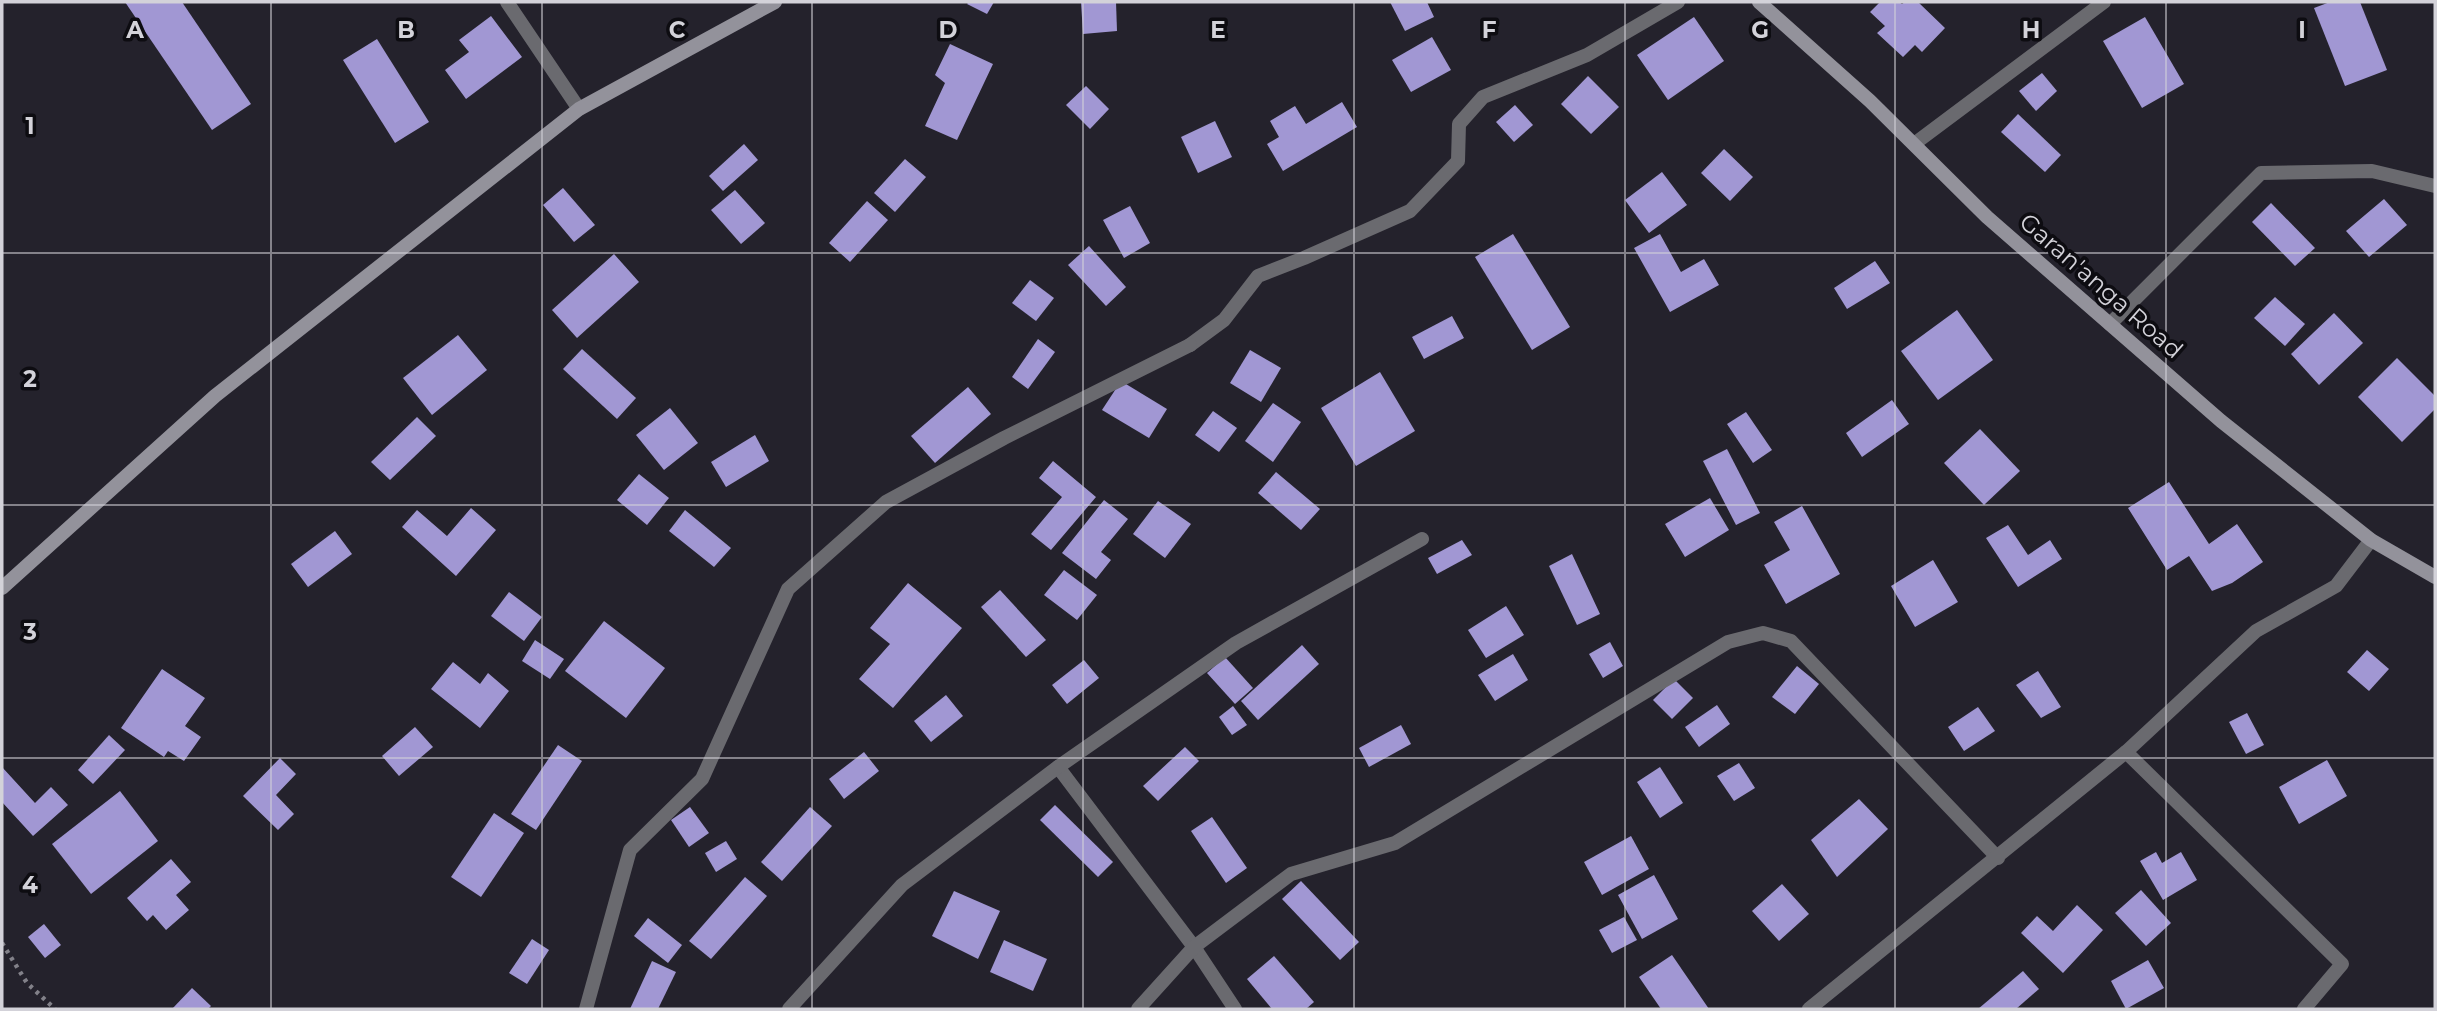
<svg xmlns="http://www.w3.org/2000/svg" width="2437" height="1011" font-family="Montserrat,sans-serif">
<rect width="100%" height="100%" fill="#24222c"/>
<!-- building -->
<g fill="#a197d3">
<path d="M125,2H182L251,104L212,130Z"/>
<path d="M969,2H994L987,14L967,4Z"/>
<path d="M1081,2H1116L1117,31L1083,34Z"/>
<path d="M1390,2H1427L1434,17L1405,31Z"/>
<path d="M1880,2H1899L1902,4L1905,2H1918L1945,28L1922,52L1915,45L1903,57L1877,33L1885,26L1870,12Z"/>
<path d="M2330,2H2360L2387,70L2345,86L2314,8Z"/>
<path d="M491,16L522,57L466,99L445,70L469,52L459,40Z"/>
<path d="M1694,17L1724,61L1668,100L1637,55Z"/>
<path d="M2145,17L2184,84L2142,108L2103,41Z"/>
<path d="M1432,37L1451,70L1411,92L1392,60Z"/>
<path d="M377,39L429,122L395,143L343,60Z"/>
<path d="M950,44L993,64L957,140L925,126L945,83L935,75Z"/>
<path d="M2042,73L2057,91L2036,111L2019,91Z"/>
<path d="M1588,76L1619,107L1591,134L1561,104Z"/>
<path d="M1086,86L1109,109L1090,129L1066,105Z"/>
<path d="M1342,102L1357,127L1283,171L1267,144L1279,137L1270,121L1295,106L1306,124Z"/>
<path d="M1515,105L1533,125L1514,142L1496,122Z"/>
<path d="M2018,114L2061,155L2045,172L2001,132Z"/>
<path d="M1215,121L1232,157L1198,173L1181,137Z"/>
<path d="M744,144L758,160L723,191L709,176Z"/>
<path d="M1724,149L1753,177L1730,201L1701,173Z"/>
<path d="M905,159L926,177L895,212L874,193Z"/>
<path d="M1662,172L1687,205L1649,233L1625,200Z"/>
<path d="M563,188L595,225L574,242L543,205Z"/>
<path d="M735,190L765,223L741,244L711,210Z"/>
<path d="M2384,199L2407,225L2369,257L2346,231Z"/>
<path d="M867,201L888,220L850,262L829,243Z"/>
<path d="M2271,203L2315,248L2295,266L2252,222Z"/>
<path d="M1130,206L1150,243L1124,258L1103,220Z"/>
<path d="M1513,234L1570,327L1532,350L1475,257Z"/>
<path d="M1660,234L1681,272L1704,259L1719,285L1670,312L1634,248Z"/>
<path d="M1089,246L1126,287L1106,306L1068,265Z"/>
<path d="M614,254L639,282L577,338L552,310Z"/>
<path d="M1875,261L1890,283L1847,309L1834,288Z"/>
<path d="M1030,280L1054,298L1036,321L1012,303Z"/>
<path d="M2275,297L2305,324L2285,346L2254,318Z"/>
<path d="M1957,310L1993,360L1938,400L1901,351Z"/>
<path d="M2334,313L2363,343L2319,385L2291,354Z"/>
<path d="M1452,316L1464,338L1424,359L1412,337Z"/>
<path d="M458,335L487,370L432,415L403,378Z"/>
<path d="M1038,339L1055,352L1028,389L1012,377Z"/>
<path d="M582,349L636,398L617,419L563,369Z"/>
<path d="M1250,350L1281,368L1261,402L1230,383Z"/>
<path d="M2397,358L2435,396V409L2402,442L2358,397Z"/>
<path d="M1380,372L1415,431L1356,466L1321,408Z"/>
<path d="M1121,381L1167,409L1149,438L1102,410Z"/>
<path d="M968,387L991,414L935,463L911,436Z"/>
<path d="M1892,400L1909,424L1862,457L1846,433Z"/>
<path d="M1273,403L1301,422L1273,462L1245,441Z"/>
<path d="M670,408L698,443L664,470L636,435Z"/>
<path d="M1213,411L1237,428L1219,452L1195,435Z"/>
<path d="M1746,412L1772,450L1753,463L1727,424Z"/>
<path d="M417,417L436,436L390,480L371,462Z"/>
<path d="M1980,429L2020,471L1984,505L1944,463Z"/>
<path d="M755,435L769,461L726,487L711,462Z"/>
<path d="M1727,449L1760,513L1736,525L1703,461Z"/>
<path d="M1053,461L1096,497L1051,550L1031,534L1062,497L1039,478Z"/>
<path d="M1276,472L1320,509L1301,530L1258,493Z"/>
<path d="M639,474L669,498L647,525L617,500Z"/>
<path d="M2169,482L2209,544L2237,524L2263,562L2232,583L2212,591L2189,556L2167,570L2128,508Z"/>
<path d="M1710,498L1729,530L1685,557L1665,524Z"/>
<path d="M1104,500L1128,519L1101,552L1111,560L1096,579L1062,553Z"/>
<path d="M1158,501L1191,524L1165,558L1133,534Z"/>
<path d="M1802,506L1840,574L1786,604L1764,565L1790,550L1774,522Z"/>
<path d="M471,508L496,530L456,576L402,527L417,510L447,536Z"/>
<path d="M685,510L731,548L714,567L669,531Z"/>
<path d="M2008,525L2028,555L2050,540L2062,559L2018,587L1986,538Z"/>
<path d="M335,531L352,554L308,587L291,564Z"/>
<path d="M1462,540L1472,555L1437,574L1428,558Z"/>
<path d="M1572,554L1600,614L1577,625L1549,566Z"/>
<path d="M1933,560L1958,602L1915,627L1891,586Z"/>
<path d="M1064,570L1097,595L1077,620L1044,595Z"/>
<path d="M908,583L962,628L893,708L859,679L890,644L870,628Z"/>
<path d="M1000,590L1046,640L1026,657L981,607Z"/>
<path d="M509,592L542,617L524,641L491,616Z"/>
<path d="M1506,606L1524,635L1486,658L1468,630Z"/>
<path d="M604,621L665,668L626,718L565,671Z"/>
<path d="M535,640L564,659L550,679L522,661Z"/>
<path d="M1610,642L1623,666L1603,678L1589,654Z"/>
<path d="M1302,645L1319,664L1258,720L1241,701Z"/>
<path d="M2367,650L2389,669L2369,691L2347,672Z"/>
<path d="M1513,654L1528,680L1495,701L1478,675Z"/>
<path d="M1225,657L1253,688L1235,704L1207,673Z"/>
<path d="M1084,660L1099,678L1067,704L1052,685Z"/>
<path d="M453,662L480,684L488,673L509,691L480,728L431,689Z"/>
<path d="M1797,666L1819,684L1795,714L1772,697Z"/>
<path d="M162,669L205,698L185,726L201,737L184,761L168,751L164,757L121,728Z"/>
<path d="M2038,671L2061,707L2041,718L2016,685Z"/>
<path d="M1674,679L1693,698L1672,719L1653,700Z"/>
<path d="M946,695L963,716L931,742L914,721Z"/>
<path d="M1717,705L1730,724L1699,747L1685,727Z"/>
<path d="M1233,706L1247,725L1232,735L1219,717Z"/>
<path d="M1978,707L1995,731L1964,751L1948,727Z"/>
<path d="M2247,713L2264,745L2246,754L2229,722Z"/>
<path d="M1401,725L1411,744L1369,767L1359,748Z"/>
<path d="M415,727L433,747L399,776L382,756Z"/>
<path d="M109,735L125,750L93,784L78,770Z"/>
<path d="M558,745L582,761L536,830L511,814Z"/>
<path d="M1185,747L1199,761L1158,801L1143,786Z"/>
<path d="M864,752L879,771L844,799L829,779Z"/>
<path d="M280,758L296,774L276,795L294,814L278,830L243,796Z"/>
<path d="M2327,760L2347,796L2299,824L2279,787Z"/>
<path d="M1739,763L1755,788L1734,801L1717,776Z"/>
<path d="M2,767L35,803L51,787L68,805L33,836L2,802Z"/>
<path d="M1660,767L1683,803L1660,818L1637,782Z"/>
<path d="M120,791L158,841L91,894L52,844Z"/>
<path d="M1859,799L1888,829L1837,877L1811,840Z"/>
<path d="M1055,805L1113,862L1098,877L1040,820Z"/>
<path d="M690,807L709,833L689,847L671,820Z"/>
<path d="M810,807L832,826L782,881L761,862Z"/>
<path d="M494,813L524,833L481,897L451,877Z"/>
<path d="M1212,817L1247,868L1226,883L1191,831Z"/>
<path d="M1631,836L1649,869L1602,895L1584,862Z"/>
<path d="M726,841L737,859L716,872L705,853Z"/>
<path d="M2156,852L2162,863L2181,852L2197,880L2163,900L2140,861Z"/>
<path d="M171,859L191,882L176,895L189,910L166,930L153,915L147,921L127,898Z"/>
<path d="M1654,875L1678,919L1642,939L1618,895Z"/>
<path d="M745,877L767,896L711,959L689,941Z"/>
<path d="M1301,881L1359,942L1340,960L1282,899Z"/>
<path d="M1782,884L1809,914L1779,941L1752,911Z"/>
<path d="M2141,890L2171,923L2146,946L2115,913Z"/>
<path d="M954,891L1000,911L978,959L932,936Z"/>
<path d="M2077,905L2103,930L2063,973L2021,933L2037,916L2053,931Z"/>
<path d="M1624,917L1637,940L1612,953L1599,930Z"/>
<path d="M648,918L682,945L668,963L634,936Z"/>
<path d="M44,924L61,945L45,958L28,937Z"/>
<path d="M532,939L549,950L527,984L509,973Z"/>
<path d="M1004,940L1047,959L1033,991L990,972Z"/>
<path d="M1672,955L1709,1009H1661L1639,977Z"/>
<path d="M1274,956L1314,1002L1306,1009H1272L1247,979Z"/>
<path d="M2148,960L2164,988L2126,1009L2111,981Z"/>
<path d="M652,961L676,972L658,1009H630Z"/>
<path d="M2023,971L2039,989L2016,1009H1978Z"/>
<path d="M192,988L211,1006L208,1009H172Z"/>
</g>
<g fill="none" stroke-linecap="round" stroke-linejoin="round">
<!-- path -->
<path stroke="#828189" stroke-width="4.5" stroke-dasharray="3.5 5" stroke-linecap="butt" d="M2,943L27,983L55,1009"/>
<!-- lane -->
<g stroke="#6a6a6f" stroke-width="14">
<path d="M2110,324L2261,173L2372,171L2435,186"/>
<path d="M1190,345L1224,320L1258,276L1304,258L1410,211L1458,161L1459,124L1483,97L1587,55L1678,2"/>
</g>
<!-- street -->
<g stroke="#6a6a6f" stroke-width="14">
<path d="M507,2L579,109"/>
<path d="M1914,144L2104,2"/>
<path d="M2126,752L2342,964L2304,1009"/>
<path d="M1058,767L1194,947L1235,1009"/>
<path d="M586,1009L630,850L702,779L788,589L886,502L1004,438L1190,345"/>
<path d="M789,1009L902,885L1058,767L1236,643L1422,539"/>
<path d="M1138,1009L1194,947L1291,874L1395,843L1728,642L1763,633L1791,641L1998,858"/>
<path d="M1809,1009L2126,752L2256,631L2336,586L2371,540"/>
</g>
<!-- secondary -->
<g stroke="#93929b" stroke-width="14">
<path d="M1759,2L1870,101L1987,217L2221,421L2371,540L2435,577"/>
<path d="M2,588L215,396L579,109L775,2"/>
</g>
</g>
<!-- grid -->
<path fill="none" stroke="#d3d2d9" stroke-width="2" stroke-opacity="0.55" d="M271,2V1009M542,2V1009M812,2V1009M1083,2V1009M1354,2V1009M1625,2V1009M1895,2V1009M2166,2V1009M2,253H2435M2,505H2435M2,758H2435"/>
<g text-anchor="middle" stroke-width="7" stroke-linejoin="round" paint-order="stroke">
<!-- street labels -->
<g font-size="24" fill="#d3d2d9" stroke="#0d0c11">
<text transform="translate(2101 286) rotate(41)" y="8">Garan'anga Road</text>
</g>
</g>
<g font-size="23" text-anchor="middle" font-weight="bold" fill="#d3d2d9" stroke="#0d0c11" stroke-width="7" stroke-linejoin="round" paint-order="stroke">
<text x="135" y="38">A</text>
<text x="406" y="38">B</text>
<text x="677" y="38">C</text>
<text x="948" y="38">D</text>
<text x="1218" y="38">E</text>
<text x="1489" y="38">F</text>
<text x="1760" y="38">G</text>
<text x="2031" y="38">H</text>
<text x="2302" y="38">I</text>
<text x="30" y="134">1</text>
<text x="30" y="387">2</text>
<text x="30" y="640">3</text>
<text x="30" y="893">4</text>
</g>
<!-- border -->
<rect width="2437" height="1011" fill="none" stroke="#d3d2d9" stroke-width="7"/>
</svg>
